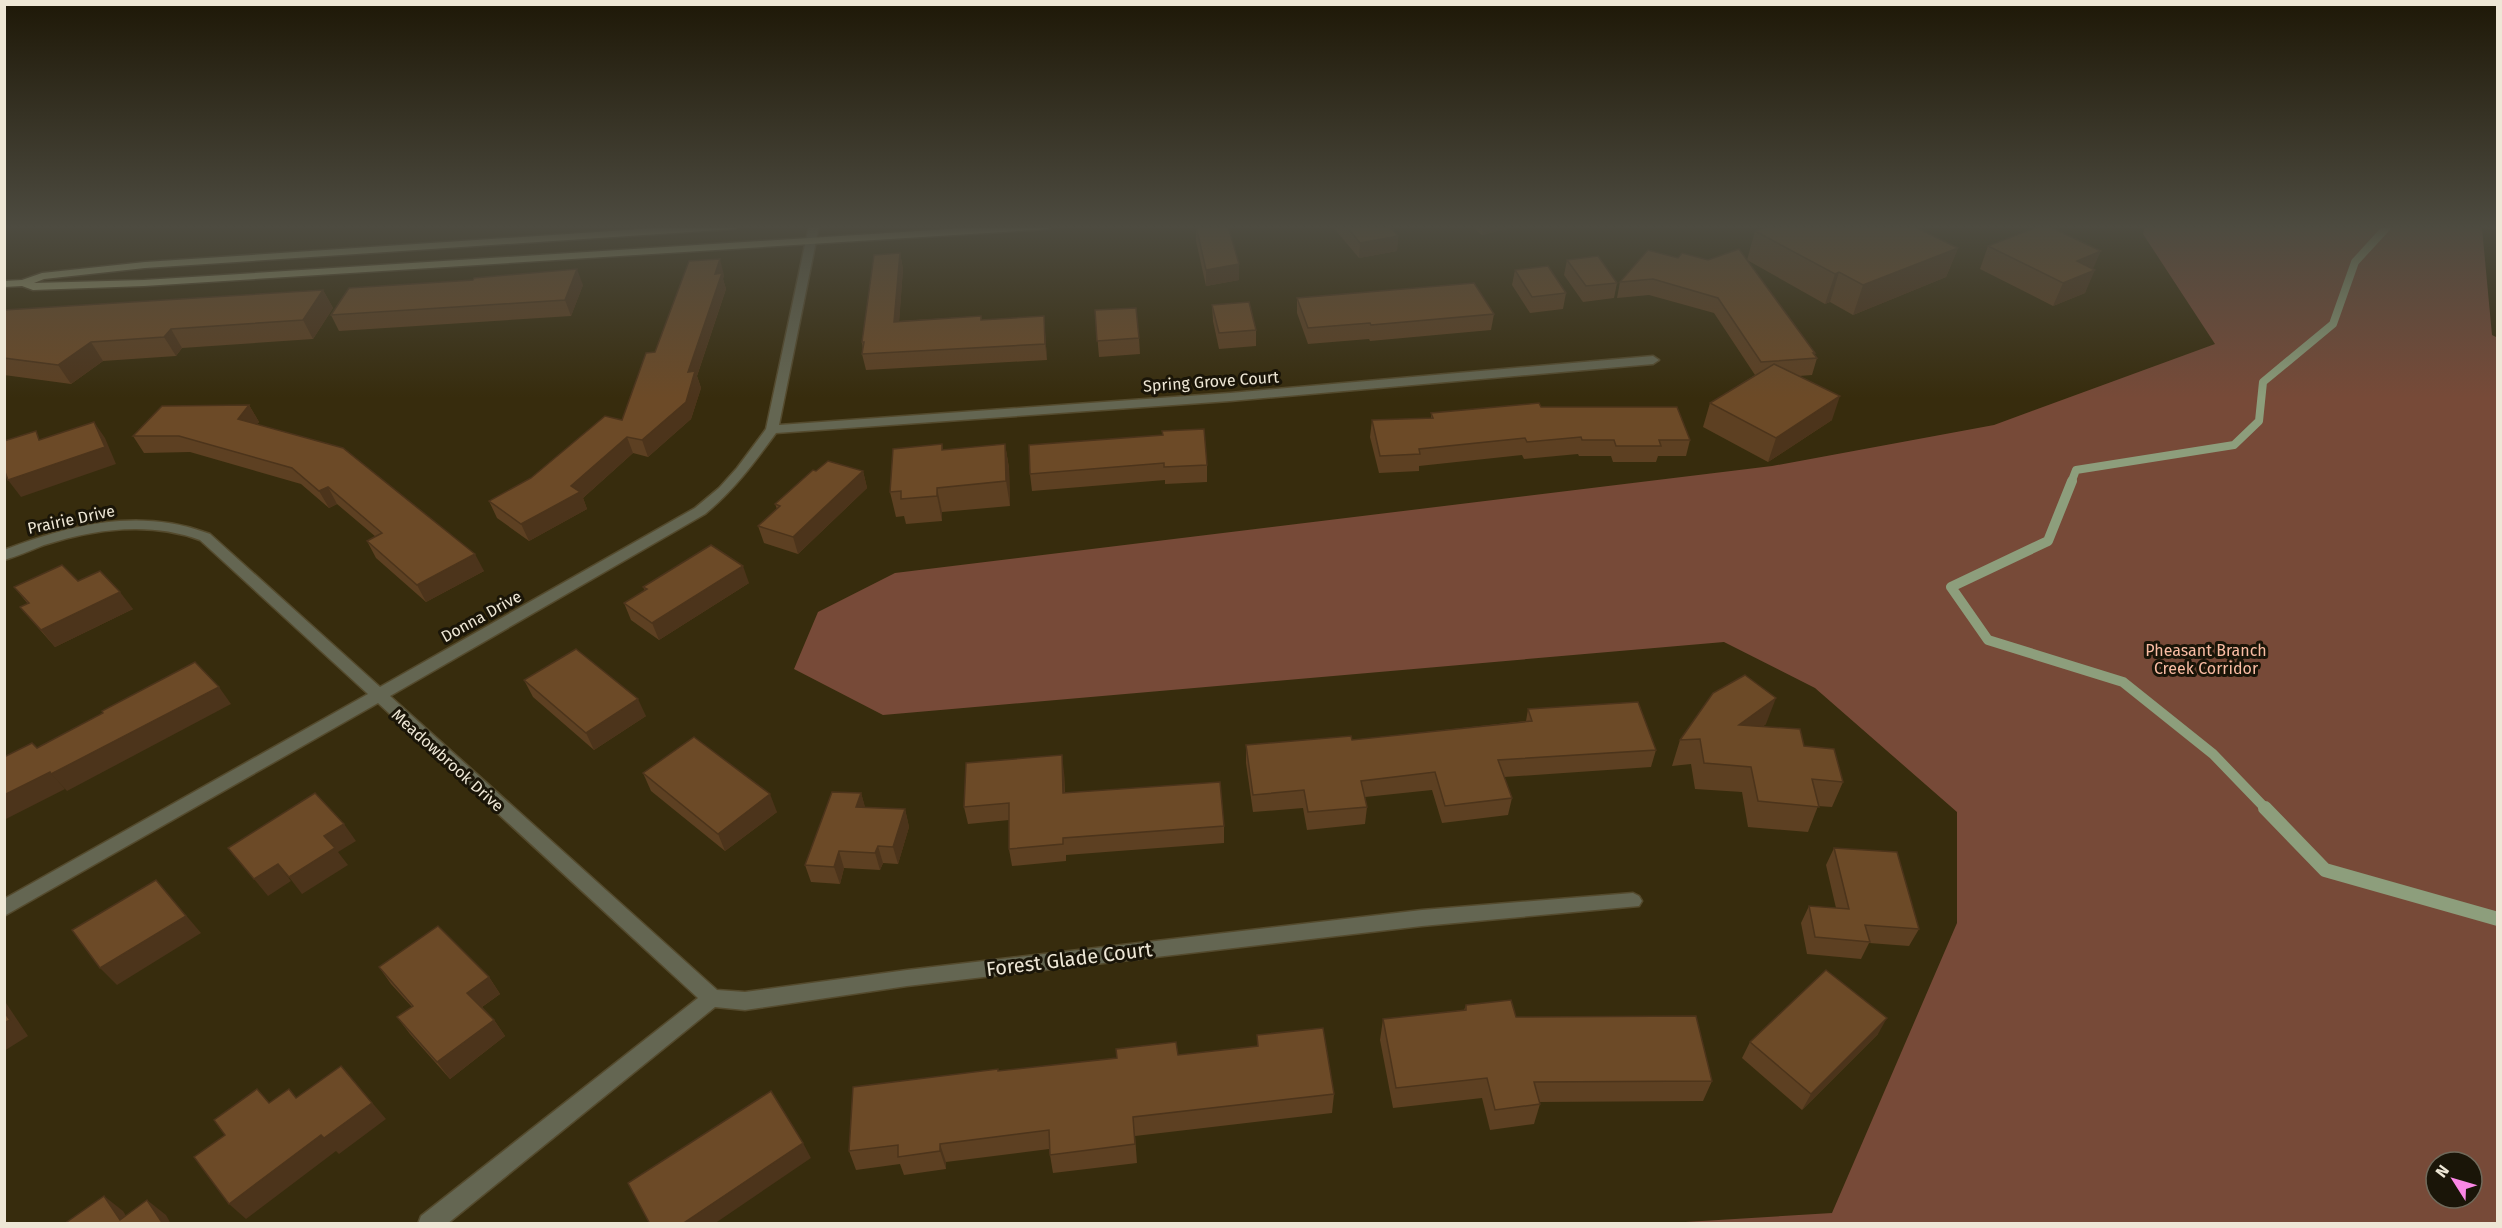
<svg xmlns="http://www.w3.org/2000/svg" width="2502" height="1228" font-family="'Fira Sans',sans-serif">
<rect width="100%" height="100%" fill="#372c0d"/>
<!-- forest -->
<path fill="#774a38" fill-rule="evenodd" d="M2145,226H2497V229L2482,228L2492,335L2498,338L2497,1223H1669L1832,1213L1957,923V812L1815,688L1724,642L883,715L794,669L818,612L895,573L1772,466L1994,425L2215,344L2143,234ZM2436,1162H2472V1198H2436Z"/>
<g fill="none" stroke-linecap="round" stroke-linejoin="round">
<!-- stream-far2 -->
<path stroke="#8d9e7c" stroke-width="8" d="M2071,483L2076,470L2234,445L2259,421L2263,382L2333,324L2355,262L2388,226"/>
<!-- stream-far1 -->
<path stroke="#8d9e7c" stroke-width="10" d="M2072,481L2048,541L1951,587L1988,640L2123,682L2213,754L2267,810"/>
<!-- stream -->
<path stroke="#8d9e7c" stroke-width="14" d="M2265,808L2325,870L2498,919"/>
<defs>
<path id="minor" d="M809,226H819L779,425L1230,393L1653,356L1659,360L1653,364L1230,401L776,433C754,463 734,490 705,514L390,696L717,990L745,992L907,970L1422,910L1633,893L1639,896L1642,901L1639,906L1422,926L907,986L745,1010L715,1007L447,1224H418L421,1216L698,998L378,703L4,916V899L368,694L200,540C149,521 95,529 44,545C31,550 18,556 4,560V550C68,525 138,508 204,532L210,534L380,687L695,508L719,488L737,468L766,429Z"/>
<path id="major" d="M687,226H739L734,229L145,268L44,279L34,283L144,280L998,226H1053L1048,229L144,286L33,290L22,286L4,287V281L22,280L42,273L145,262Z"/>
</defs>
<!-- minor casing -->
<use href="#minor" stroke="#544a2d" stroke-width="3"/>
<!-- major casing -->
<use href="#major" stroke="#544a2d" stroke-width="3"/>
<!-- minor -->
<use href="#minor" fill="#646652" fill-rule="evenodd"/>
<!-- major -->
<use href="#major" fill="#9b9e75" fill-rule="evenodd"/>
</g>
<!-- wall -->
<g fill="#5d4022">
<path d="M1196,226L1239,264V280L1206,286L1196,241Z"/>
<path d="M1332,226H1389L1398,236L1397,251L1359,258Z"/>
<path d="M1471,226H1518L1482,235Z"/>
<path d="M1755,231L1958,248L1946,277L1853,315L1830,302L1825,304L1747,260L1815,353L1814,355L1817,358L1812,375L1799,376L1832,420L1768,462L1703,427L1710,403L1755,375L1714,313L1649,295L1617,298L1620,282L1678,258L1708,260H1747Z"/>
<path d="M1988,246L2093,269L2085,293L2053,306L1980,269Z"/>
<path d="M900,253L903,269L899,321L981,316L982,320L1045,332L1047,360L866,370L862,354L863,350L862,342Z"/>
<path d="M1567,260L1617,283L1614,298L1583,302L1564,275Z"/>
<path d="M1515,270L1566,293L1563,309L1530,313L1512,285Z"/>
<path d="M724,275L723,279L726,289L697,376L701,388L691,419L648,457L633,453L583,498L587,509L529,541L497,518L489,501L531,478L622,420L655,352Z"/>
<path d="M583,285L571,316L339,331L331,315Z"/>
<path d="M323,290L333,308L313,339L182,348L176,356L103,361L71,384L4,375V310Z"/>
<path d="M1297,298L1494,314L1491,330L1370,341L1369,339L1308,344L1297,313Z"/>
<path d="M1212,305L1256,330V346L1219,349L1213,321Z"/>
<path d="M1095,310L1139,338L1140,354L1099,357Z"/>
<path d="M249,405L259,422L257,424L484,571L426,602L376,558L367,541L376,537L337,504L329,508L301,484L190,452L144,453L133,436Z"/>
<path d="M1541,407L1690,440L1686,456H1658L1656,462H1613L1611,456H1579L1578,454L1524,459L1522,455L1419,466V471L1379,473L1370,437L1372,420L1431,418V413Z"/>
<path d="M942,444L943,450L1005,444L1009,468L1010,506L942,512V521L906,524L904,516L896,517L890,492Z"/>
<path d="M1029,445L1207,465V482L1165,484V480L1032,491L1030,474Z"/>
<path d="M816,471H863L867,488L798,554L764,543L758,526L777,509L775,504Z"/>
<path d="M78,581L133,609L55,647L20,607L28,604L14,587Z"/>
<path d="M749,583L659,640L631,620L624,603L645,591L643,587Z"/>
<path d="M524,680L646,716L594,750L533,697Z"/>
<path d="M1528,709L1656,750L1651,767L1504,777L1512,798L1508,815L1442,823L1432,790L1365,797L1367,807L1365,824L1307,830L1303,808L1253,812L1246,763V745L1352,740L1526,721Z"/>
<path d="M1766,724L1762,727L1804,746L1843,782L1832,807L1818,806L1808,832L1748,827L1742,792L1695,789L1691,764L1672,766L1680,740Z"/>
<path d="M1064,772L1065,793L1224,826V843L1066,855V861L1012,866L1009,849V820L968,824L964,807Z"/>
<path d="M643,773L777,812L725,851L651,791Z"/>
<path d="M861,793L865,808L905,809L909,827L898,864L883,863L880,870L844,868L840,884L811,882L805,865Z"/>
<path d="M1834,848L1919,929L1909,946L1869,943L1861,959L1807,954L1801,923L1809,906L1836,908L1826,865Z"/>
<path d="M379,967L489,977L500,994L482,1007L494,1020L505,1036L450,1079L410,1034L397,1017L412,1007L391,984Z"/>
<path d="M1466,1005L1712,1081L1703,1101L1539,1102L1540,1104L1534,1124L1490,1130L1482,1098L1393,1108L1380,1040L1383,1019L1464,1010Z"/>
<path d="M1878,1034L1802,1110L1742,1058L1750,1042Z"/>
<path d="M1257,1035L1334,1094L1332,1113L1135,1136L1137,1163L1053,1173L1049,1149L946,1162V1169L904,1175L900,1164L856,1170L849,1151L998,1071L1178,1055L1257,1046Z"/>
</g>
<!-- shaded-wall -->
<g fill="#4c341b">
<path d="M1483,226H1518L1482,235Z"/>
<path d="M1398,236L1397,251L1359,258L1360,243Z"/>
<path d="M1958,248L1946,277L1853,315L1863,285Z"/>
<path d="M2101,251L2092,271L2095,270L2085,293L2053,306L2063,283L2077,261Z"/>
<path d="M900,253L903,269L898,338L894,322Z"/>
<path d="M720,259L724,275L723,279L726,289L697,376L701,388L691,419L648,457L642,440L688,372L715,274Z"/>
<path d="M1239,264V280L1206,286V270Z"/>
<path d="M577,269L583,285L571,316L565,300Z"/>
<path d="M1839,272L1830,302L1825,304L1835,274Z"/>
<path d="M323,290L333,308L313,339L303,320Z"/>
<path d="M1044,316L1045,332L1047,360L1045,344Z"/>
<path d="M171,329L182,348L176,356L164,337Z"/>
<path d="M91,342L103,361L71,384L58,365Z"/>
<path d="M1840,396L1832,420L1768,462L1776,438Z"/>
<path d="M249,405L259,422L248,435L238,419Z"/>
<path d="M94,422L105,438L116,464L21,497L8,480Z"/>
<path d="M627,437L633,453L583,498L587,509L529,541L521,524L571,486Z"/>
<path d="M1005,444L1009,468L1010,506L1006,481Z"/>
<path d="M863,471L867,488L798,554L793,537Z"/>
<path d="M328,487L337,504L329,508L319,491Z"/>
<path d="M937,488L942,512V521L937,496Z"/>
<path d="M475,554L484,571L426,602L417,585Z"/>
<path d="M743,566L749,583L659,640L652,623Z"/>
<path d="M120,592L133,609L55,647L41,630Z"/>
<path d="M219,687L231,704L67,791L51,774Z"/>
<path d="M1776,698L1766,724L1730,750L1739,725Z"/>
<path d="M638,699L646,716L594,750L586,733Z"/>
<path d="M1062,755L1064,772L1065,810L1063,793Z"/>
<path d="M50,772L65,789L4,820V795Z"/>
<path d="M861,793L866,810L856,807Z"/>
<path d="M770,794L777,812L725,851L718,834Z"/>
<path d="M905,809L909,827L898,864L893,847Z"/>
<path d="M344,824L356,841L338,852L348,865L302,894L289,877L324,836Z"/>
<path d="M878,846L883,863L880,870L875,853Z"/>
<path d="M839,851L844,868L840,884L834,867Z"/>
<path d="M278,864L291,881L268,896L254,879Z"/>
<path d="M156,880L201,933L117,985L100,968Z"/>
<path d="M489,977L500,994L479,1009L467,993Z"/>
<path d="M4,1000L28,1036L4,1051Z"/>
<path d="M1887,1018L1878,1034L1802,1110L1811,1094Z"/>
<path d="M494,1020L505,1036L450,1079L437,1062Z"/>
<path d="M341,1066L386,1119L339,1154L336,1151L246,1219L229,1204Z"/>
<path d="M803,1143L811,1158L714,1224H682Z"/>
<path d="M940,1144L946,1162V1169L940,1151Z"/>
<path d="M104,1196L123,1211L131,1224L120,1220Z"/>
<path d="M147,1200L166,1215L171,1224H163Z"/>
</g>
<!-- building -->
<g fill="#6c4a27" stroke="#4c341b" stroke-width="1.5">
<path d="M1196,226H1228L1239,264L1206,270Z"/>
<path d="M1346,226H1389L1398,236L1360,243Z"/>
<path d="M1768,226H1913L1958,248L1863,285L1839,272L1835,274L1755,231Z"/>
<path d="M2040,226H2048L2101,251L2077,261L2095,270L2063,283L1988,246Z"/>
<path d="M1739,249L1815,353H1813L1817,358L1761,362L1718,298L1653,279L1620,282L1648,250L1678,258L1682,253L1708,260Z"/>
<path d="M900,253L894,322L981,316V320L1044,316L1045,344L862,354L864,342H862L874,255Z"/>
<path d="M1598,256L1617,283L1586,286L1567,260Z"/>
<path d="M720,259L715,274L722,273L688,372L695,371L686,402L642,440L627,437L571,486L580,492L521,524L489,501L531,478L605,416L622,420L646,353L655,352L689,261Z"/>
<path d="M1548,266L1566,293L1532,297L1515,270Z"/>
<path d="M577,269L565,300L331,315L349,288L473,280L474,278Z"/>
<path d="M1474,283L1494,314L1371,325L1370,323L1308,328L1297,298Z"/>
<path d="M323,290L303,320L171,329L164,337L91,342L58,365L4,358V310Z"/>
<path d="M1249,302L1256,330L1219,333L1212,305Z"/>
<path d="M1136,308L1139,338L1097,341L1095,310Z"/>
<path d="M1774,364L1840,396L1776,438L1710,403Z"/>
<path d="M1539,403L1541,407H1677L1690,440H1659L1661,446H1616L1614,440H1582L1581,437L1527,442L1525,438L1419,449L1420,454L1380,456L1372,420L1433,418L1431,413Z"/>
<path d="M249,405L238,419L343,448L475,554L417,585L367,541L382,533L328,487L319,491L292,468L179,436H133L162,406Z"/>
<path d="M94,422L105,447L8,480L4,469V441L36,431L39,440Z"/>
<path d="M1204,429L1207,465L1164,467V463L1030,474L1029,445L1163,435L1162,431Z"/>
<path d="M942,444V450L1005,444L1006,481L937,488V496L901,499V491L890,492L893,449Z"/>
<path d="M828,461L863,471L793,537L758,526L780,506L775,504L813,470L816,471Z"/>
<path d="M711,545L743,566L652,623L624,603L647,589L643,587Z"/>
<path d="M62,565L78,581L100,571L120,592L41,630L20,607L29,603L14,587Z"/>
<path d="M576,649L638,699L586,733L524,680Z"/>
<path d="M195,662L219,687L51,774L50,772L4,795V757L32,743L37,748L103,713L102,711Z"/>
<path d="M1745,675L1776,698L1739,725L1800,729L1804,746L1834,749L1843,782L1812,779L1819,807L1758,801L1751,767L1704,763L1700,739L1680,740L1713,693Z"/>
<path d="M1638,702L1656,750L1498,760L1512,798L1445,806L1435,772L1361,781L1367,807L1308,812L1304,790L1253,795L1246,745L1351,736L1352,740L1532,721L1528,709Z"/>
<path d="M694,737L770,794L718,834L643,773Z"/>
<path d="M1062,755L1063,793L1220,782L1224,826L1063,838V844L1009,849V803L964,807L966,763Z"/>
<path d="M832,792L861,793L856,807L905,809L893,847L878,846L875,853L839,851L834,867L805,865Z"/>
<path d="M315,793L344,824L324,836L335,848L289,877L278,864L254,879L228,848Z"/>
<path d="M1834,848L1897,852L1919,929L1865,925L1870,942L1815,937L1809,906L1849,909Z"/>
<path d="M156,880L186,916L100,968L72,930Z"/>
<path d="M438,926L489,977L467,993L494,1020L437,1062L397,1017L413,1006L379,967Z"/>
<path d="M1826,970L1887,1018L1811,1094L1750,1042Z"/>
<path d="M1511,1000L1516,1017L1696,1016L1712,1081L1534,1082L1540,1104L1495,1110L1487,1078L1396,1088L1383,1019L1466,1010V1005Z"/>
<path d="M4,1012L10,1020L4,1023Z"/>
<path d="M1323,1028L1334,1094L1133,1117L1135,1144L1050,1155L1049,1130L940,1144V1151L898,1157V1145L849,1151L853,1087L998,1069V1071L1117,1058L1116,1049L1176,1042L1178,1055L1258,1046L1257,1035Z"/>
<path d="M341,1066L372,1103L324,1138L321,1135L229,1204L194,1157L225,1135L214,1120L257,1089L269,1103L289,1089L296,1098Z"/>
<path d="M771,1091L803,1143L682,1224H650L628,1183Z"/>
<path d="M104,1196L120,1220L147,1200L163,1224H64Z"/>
</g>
<!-- sky -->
<linearGradient id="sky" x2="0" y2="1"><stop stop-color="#1e1807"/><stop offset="0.57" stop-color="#4d4b40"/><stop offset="1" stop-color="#4d4b40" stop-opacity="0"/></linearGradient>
<rect width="2502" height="398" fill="url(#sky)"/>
<g text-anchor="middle" stroke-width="6" stroke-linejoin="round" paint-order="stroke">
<!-- street labels -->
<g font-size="16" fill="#eee7d6" stroke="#1a1508">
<text transform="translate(1211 381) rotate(-4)" y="6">Spring Grove Court</text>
<text transform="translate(71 519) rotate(-12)" y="6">Prairie Drive</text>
<text transform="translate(481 616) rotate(-29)" y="6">Donna Drive</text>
<text transform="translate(448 760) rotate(42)" y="6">Meadowbrook Drive</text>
</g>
<!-- park labels -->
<g font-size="16" fill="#fabda4" stroke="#1a1508">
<text x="2206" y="656">Pheasant Branch<tspan x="2206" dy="18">Creek Corridor</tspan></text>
</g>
<!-- near-street labels -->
<g font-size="20" fill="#eee7d6" stroke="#1a1508">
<text transform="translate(1069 959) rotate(-7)" y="7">Forest Glade Court</text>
</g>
</g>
<!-- border -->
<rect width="2502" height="1228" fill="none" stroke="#eee7d6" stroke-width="12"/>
<!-- north arrow -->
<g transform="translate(2454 1180) rotate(307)"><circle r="28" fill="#1a1508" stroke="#6f695a" stroke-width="1.5"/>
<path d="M0-4.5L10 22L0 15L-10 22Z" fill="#fb87e6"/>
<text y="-9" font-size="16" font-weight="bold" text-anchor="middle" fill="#eee7d6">N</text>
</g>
</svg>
